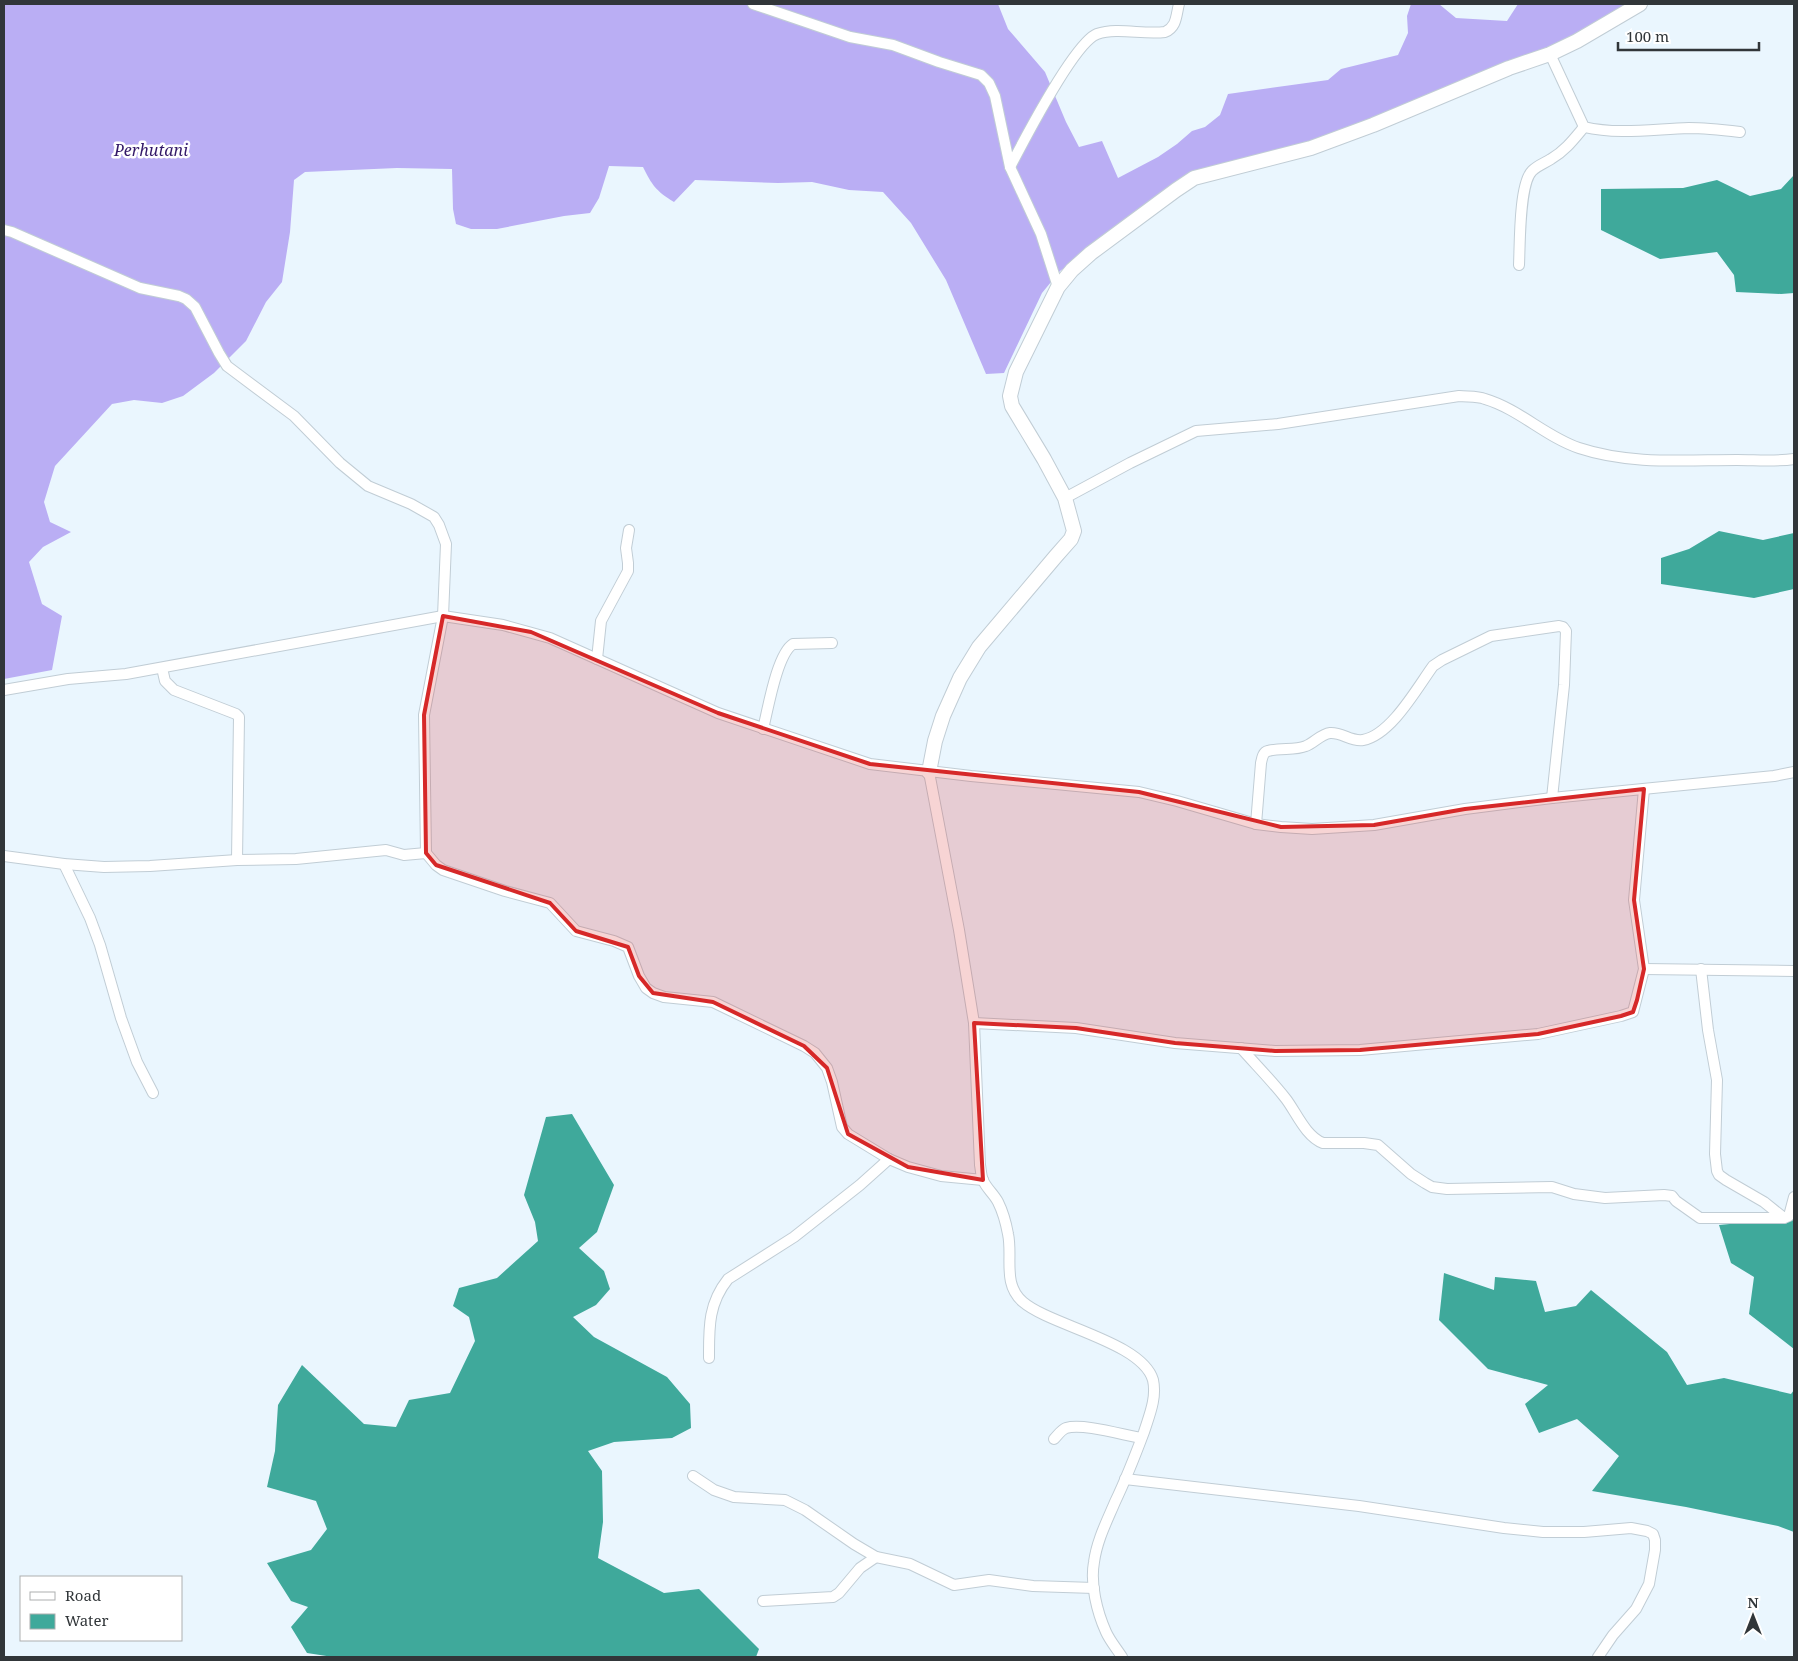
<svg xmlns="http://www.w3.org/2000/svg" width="1798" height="1661" font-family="'Noto Serif',serif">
<rect width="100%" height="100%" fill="#eaf6fe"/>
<!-- forest -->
<path fill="#baaef4" d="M4,4H998L1008,29L1045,72L1066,122L1079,147L1102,141L1118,178L1158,157L1177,144L1192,131L1205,127L1220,115L1228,94L1328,80L1341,69L1398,55L1408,33L1407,16L1411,4H1439L1456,18L1507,21L1518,4H1629L1554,46L1309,144L1194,174L1060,271L1042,293L1004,373L986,374L946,280L911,223L883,192L849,190L812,182L778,183L695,180L674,202C656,191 652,185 643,167L609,166L599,198L590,213L564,216L497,229H471L456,224L453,209L452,169L397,168L305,172L294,180L290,232L282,282L266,302L246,341L214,373L183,396L162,403L134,400L112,404L55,466L44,502L50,522L71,532L43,547L29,562L42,604L62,616L52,670L4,679Z"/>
<!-- water -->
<g fill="#3fa99b">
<path d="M1794,175V293L1781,294L1736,292L1734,275L1717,252L1660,259L1601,230V189L1683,188L1717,180L1750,196L1781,189Z"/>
<path d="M1719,531L1763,540L1794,533V589L1754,598L1661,584V558L1689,549Z"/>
<path d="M572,1114L614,1185L597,1232L579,1248L604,1271L610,1289L596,1305L573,1317L594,1337L667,1377L690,1404L691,1428L672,1438L614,1442L588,1451L602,1471L603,1522L598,1558L664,1593L699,1589L759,1649L756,1657H333L307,1653L291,1627L308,1607L291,1601L267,1563L311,1550L327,1529L316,1501L267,1487L275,1451L278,1405L302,1365L364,1424L396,1427L409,1400L450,1393L475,1341L469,1317L453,1306L459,1288L497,1278L538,1241L535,1222L524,1195L546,1117Z"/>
<path d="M1794,1218V1349L1749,1314L1754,1277L1731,1263L1719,1225Z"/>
<path d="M1444,1273L1494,1290L1495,1277L1536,1281L1545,1312L1576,1306L1591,1290L1667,1352L1687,1385L1724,1378L1791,1394L1794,1390V1532L1778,1526L1686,1507L1592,1491L1619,1456L1577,1419L1539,1433L1525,1404L1548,1385L1488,1369L1439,1320Z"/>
</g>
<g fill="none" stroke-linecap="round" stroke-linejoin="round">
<defs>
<g id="street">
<path d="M753,4L850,37L893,45L939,62L981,75L989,83L995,96L1010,167L1041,234L1058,287"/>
<path d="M1550,54L1584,127C1618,135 1654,129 1689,128C1706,128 1723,130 1740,132"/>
<path d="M1010,167C1023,142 1075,42 1097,34C1118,27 1143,35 1165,32C1177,27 1176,15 1179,4"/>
<path d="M4,230L12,232L140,288L179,296L186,299L195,307L219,353L227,366L294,416L340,463L368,486L411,504L434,517L439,525L446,544L443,616L424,715L426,853L436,865L443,870L505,891L550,903L576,931L614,941L628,947L639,976L646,988L653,993L664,997L713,1002L804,1046L815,1053L827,1068L832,1082L842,1127L848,1134L889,1159L908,1167L941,1176L983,1180"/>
<path d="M1519,265C1520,245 1519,184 1532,171C1538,165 1545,163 1551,159C1565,151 1574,139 1584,127"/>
<path d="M1065,498L1130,463L1196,431L1278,424L1459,396C1468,397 1477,396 1485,399C1519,409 1546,437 1579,448C1630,465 1685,460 1737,460C1756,460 1775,462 1794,459"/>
<path d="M597,659L601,621L628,571V563L626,548L629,530"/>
<path d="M162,668L165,681L174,690L236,714L239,717L237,860"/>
<path d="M4,690L68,679L126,674L443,616L503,625L550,638L718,713L870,764L971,776L1139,792L1177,801L1256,824L1281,827L1312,829L1374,825L1465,809L1552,798L1774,776L1794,772"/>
<path d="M763,729C768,709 777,654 793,644L832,643"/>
<path d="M929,772L959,930L974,1023L980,1165C981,1170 981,1176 983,1180C986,1188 994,1194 998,1202C1003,1212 1006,1223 1008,1234C1013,1257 1002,1284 1023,1302C1051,1326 1142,1342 1153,1380C1157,1398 1149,1416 1144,1432C1135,1456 1126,1479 1115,1502C1107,1521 1097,1540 1094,1562C1090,1584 1097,1612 1106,1632C1110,1641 1117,1649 1122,1657"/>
<path d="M1256,824L1261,763C1262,758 1263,752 1268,751C1281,747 1294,751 1306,746C1314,743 1321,734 1330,733C1342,732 1351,742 1363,740C1391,735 1417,688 1433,666L1442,660L1491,636L1559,626L1563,627L1566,631L1564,685L1552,798"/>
<path d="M4,856L64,864L104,867L150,866L237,860L296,859L386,850L404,855L426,853"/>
<path d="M64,864L90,918L100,945L121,1018L137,1062L153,1093"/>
<path d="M1644,969L1794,971"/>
<path d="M1701,969L1708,1030L1717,1080L1715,1154L1717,1171L1719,1175L1726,1180L1764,1202L1784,1218"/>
<path d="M974,1023L1076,1028L1175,1043L1275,1051L1360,1050L1538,1034L1621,1016L1633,1012L1644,969L1634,900L1644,789"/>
<path d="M1241,1048C1256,1065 1272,1081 1286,1099C1296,1112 1306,1137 1323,1143H1364L1378,1145L1411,1174L1425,1183L1432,1187L1447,1189L1552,1187L1574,1194L1605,1198L1664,1195L1672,1196L1676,1201L1700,1218H1784L1789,1216L1794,1197"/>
<path d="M709,1358C709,1328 708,1304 728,1279L794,1237L860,1185L889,1159"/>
<path d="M1054,1439C1058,1435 1061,1430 1066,1428C1083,1423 1123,1435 1141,1438"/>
<path d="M693,1476L714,1490L734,1497L785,1500L805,1510L854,1544L876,1557L910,1564L954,1585L989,1580L1033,1586L1094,1588"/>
<path d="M1125,1479L1359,1506L1504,1528L1543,1532H1584L1631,1528L1647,1531L1653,1534L1655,1540V1550L1649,1584L1636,1609L1613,1635L1598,1657"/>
<path d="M763,1601L833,1597L839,1593L860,1568L876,1557"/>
</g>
<path id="secondary" d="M929,772L935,741L943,716L960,678L979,647L1056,556L1071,539L1074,531L1065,498L1044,459L1012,406L1010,396L1016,372L1058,287L1072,270L1091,253L1176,190L1194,178L1311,148L1373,125L1509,68L1550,54L1577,41L1640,4"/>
</defs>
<!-- street casing -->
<use href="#street" stroke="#c1cdd5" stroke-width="12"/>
<!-- secondary casing -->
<use href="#secondary" stroke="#c1cdd5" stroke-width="16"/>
<!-- street -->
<use href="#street" stroke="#fff" stroke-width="10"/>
<!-- secondary -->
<use href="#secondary" stroke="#fff" stroke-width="14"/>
</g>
<!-- marked area -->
<path fill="#d62828" fill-opacity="0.2" stroke="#d62828" stroke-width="4" stroke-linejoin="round" d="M443,616L531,632L718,713L870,764L1139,792L1281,827L1374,825L1465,809L1644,789L1634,900L1644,969L1637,1000L1633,1012L1621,1016L1538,1034L1360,1050L1275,1051L1175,1043L1076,1028L974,1023L983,1180L908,1167L848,1134L827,1068L804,1046L713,1002L653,993L639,976L628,947L576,931L550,903L436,865L426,853L424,715Z"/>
<g text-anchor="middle" stroke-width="5" stroke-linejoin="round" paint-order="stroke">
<!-- park labels -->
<g font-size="16" font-style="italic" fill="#331968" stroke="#fff">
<text x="151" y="156">Perhutani</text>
</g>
</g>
<!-- border -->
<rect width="1798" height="1661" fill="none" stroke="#313639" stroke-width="10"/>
<!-- legend -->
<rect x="20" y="1576" width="162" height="65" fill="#ffffff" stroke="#adafb0"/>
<rect x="30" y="1592" width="25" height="8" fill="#ffffff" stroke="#adafb0"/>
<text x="65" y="1601" font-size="15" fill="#313639">Road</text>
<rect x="30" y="1614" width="25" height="15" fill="#3fa99b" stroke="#adafb0"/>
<text x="65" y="1626" font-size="15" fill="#313639">Water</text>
<!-- north arrow -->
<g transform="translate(1753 1616)" stroke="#ffffff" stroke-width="4" paint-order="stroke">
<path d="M0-4L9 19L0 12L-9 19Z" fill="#313639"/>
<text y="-8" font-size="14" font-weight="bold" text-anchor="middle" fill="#313639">N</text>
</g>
<!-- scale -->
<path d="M1618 42v8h141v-8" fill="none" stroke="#313639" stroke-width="2.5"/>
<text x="1626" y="42" font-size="15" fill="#313639" stroke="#ffffff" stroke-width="4" paint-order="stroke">100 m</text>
</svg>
